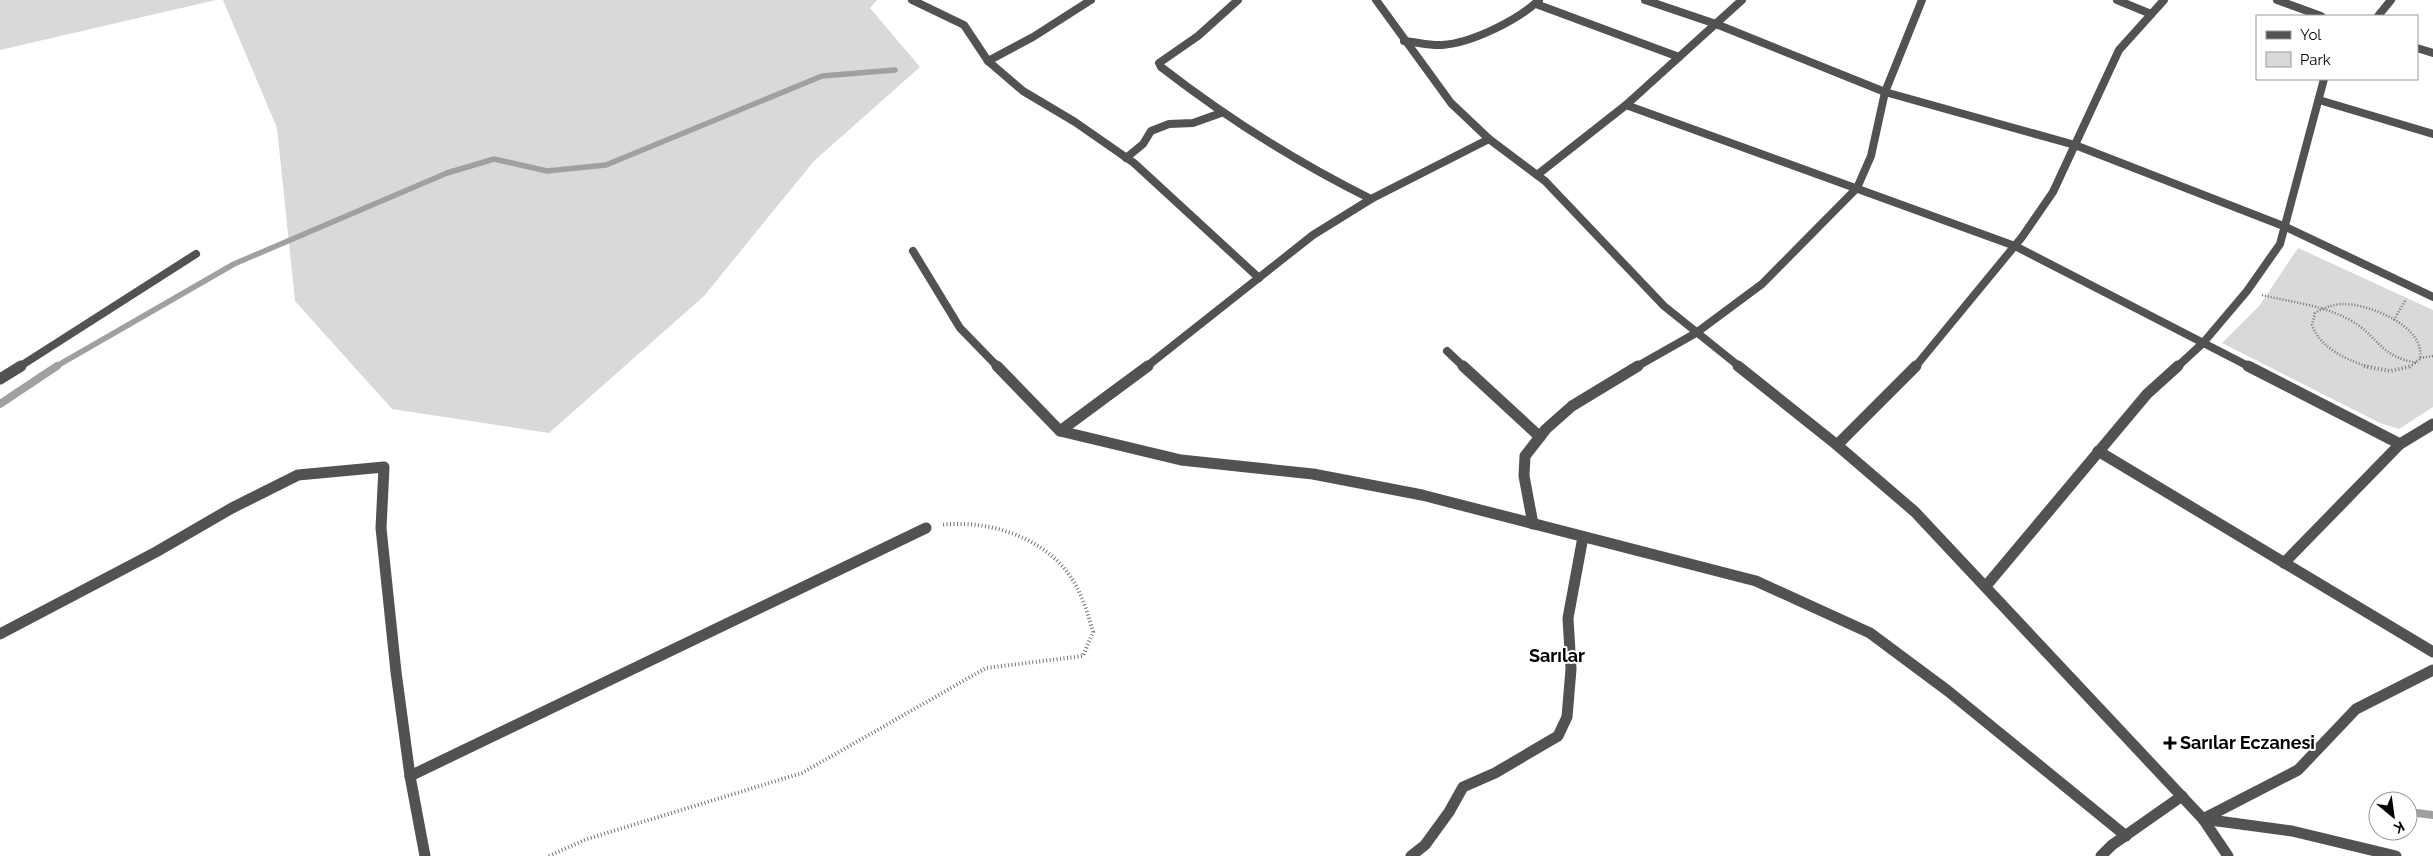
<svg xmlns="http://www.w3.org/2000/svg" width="2433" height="856" font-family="Raleway,sans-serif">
<rect width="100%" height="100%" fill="#fff"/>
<!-- green -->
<g fill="#d9d9d9">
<path d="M0,0H216L0,50Z"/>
<path d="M223,0H877L870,8L920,67L814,161L704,296L549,433L392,409L295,301L277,128Z"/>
<path d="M2298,248L2433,310V407L2399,429L2380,423L2222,343L2260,305Z"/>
</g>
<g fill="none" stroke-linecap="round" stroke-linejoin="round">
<!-- stream-far1 -->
<path stroke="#a0a0a0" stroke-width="5.5" d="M55,367L234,264L447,173L494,159L547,171L606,165L822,76L895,70"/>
<!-- stream -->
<g stroke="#a0a0a0" stroke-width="8">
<path d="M0,404L57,366"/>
<path d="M2408,812L2433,815"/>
</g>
<!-- path-far1 -->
<g stroke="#747474" stroke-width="2.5" stroke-dasharray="1 2" stroke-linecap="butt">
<path d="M2262,295C2290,302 2322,305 2348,319C2378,334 2378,357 2418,363"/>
<path d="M2394,320L2406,299"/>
<path d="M2420,358L2433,356"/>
<path d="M2368,367C2346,359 2321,349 2312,325L2315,313C2323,308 2331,305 2341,304C2368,303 2426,326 2420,359L2410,367"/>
</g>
<!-- path -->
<g stroke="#747474" stroke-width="4" stroke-dasharray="1 2.5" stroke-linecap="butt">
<path d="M2364,366L2390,371L2412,366"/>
<path d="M549,856L587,839L802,773L986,668L1083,656L1093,632C1088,615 1083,597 1074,582C1048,538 989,519 941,525"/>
</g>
<!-- minor-far1 -->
<g stroke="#525252" stroke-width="8">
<path d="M912,0L964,25L988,61L1023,91L1075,122L1134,163L1259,278"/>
<path d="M1238,0L1198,36L1159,63L1161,67C1227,118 1296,162 1371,199"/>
<path d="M1645,0L1716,24L1885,92L2075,145L2286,227L2433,297"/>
<path d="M2117,0L2151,14"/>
<path d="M2277,0L2321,16"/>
<path d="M1536,4L1679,57"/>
<path d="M2378,16L2391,0"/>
<path d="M1404,41C1417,42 1430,46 1442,45C1472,43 1518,20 1539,0"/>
<path d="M2417,48L2433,53"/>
<path d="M988,61L1033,37L1091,0"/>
<path d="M2319,100L2433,134"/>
<path d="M1626,105L2015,246L2250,367"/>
<path d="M1126,158L1143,144L1151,131L1169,124L1193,123L1221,113"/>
<path d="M1537,175L1626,105L1742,0"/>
<path d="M913,251L960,328L998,367"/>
<path d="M1447,351L1464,367"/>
<path d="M19,367L196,254"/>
<path d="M1146,367L1313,235L1371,199L1489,139"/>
<path d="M1636,367L1696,333L1762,284L1857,188L1871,156L1885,92L1922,0"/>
<path d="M1915,367L2022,237L2053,192L2119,50L2164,0"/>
<path d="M2177,367L2203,343L2247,291L2280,244L2324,79"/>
</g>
<!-- minor -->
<g stroke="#525252" stroke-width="11">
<path d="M997,366L1060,431L1181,460L1313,474L1422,495L1756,581L1870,633L1948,691L2126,836"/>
<path d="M1463,366L1540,437"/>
<path d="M2248,366L2400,444"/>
<path d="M0,379L21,366"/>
<path d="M1060,431L1148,366"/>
<path d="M1837,445L1916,366"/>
<path d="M2098,451L2433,652"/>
<path d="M1533,524L1524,476L1525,456L1546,429L1572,406L1638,366"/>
<path d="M2284,563L2400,444L2433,424"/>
<path d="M1986,586L2147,394L2178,366"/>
<path d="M0,634L156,552L232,508L298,475L384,467L381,528L396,672L410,776L425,856"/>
<path d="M410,776L926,528"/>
<path d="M2203,819L2298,770L2356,709L2433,670"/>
<path d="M2203,819L2292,831L2396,856"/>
<path d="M1411,856L1425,845L1449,812L1463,787L1495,773L1558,736L1567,717L1571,669L1568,618L1583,537"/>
<path d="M2101,856L2112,845L2182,796"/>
</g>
<!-- tertiary-far1 -->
<path stroke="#525252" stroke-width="8" d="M1376,0L1451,103L1489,139L1545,181L1664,306L1740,367"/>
<!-- tertiary -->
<path stroke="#525252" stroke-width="11" d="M1738,366L1837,445L1915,512L2203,819L2228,856"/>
</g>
<!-- markers -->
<path fill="#000" stroke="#fff" stroke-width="2" d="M2167.5 735.5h5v5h5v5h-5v5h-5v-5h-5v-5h5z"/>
<g text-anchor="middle" stroke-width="4" stroke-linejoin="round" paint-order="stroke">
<!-- quarter labels -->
<g font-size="18" font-weight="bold" fill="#000" stroke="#fff">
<text x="1557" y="662">Sarılar</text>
</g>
<!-- near-poi labels -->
<g font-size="18" font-weight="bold" fill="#000" stroke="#fff" text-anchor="start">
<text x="2180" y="749">Sarılar Eczanesi</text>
</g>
</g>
<!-- legend -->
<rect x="2256" y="15" width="162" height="65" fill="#ffffff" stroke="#999999"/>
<rect x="2266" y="31" width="25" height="8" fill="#525252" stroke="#999999"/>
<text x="2300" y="40" font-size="15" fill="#000000">Yol</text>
<rect x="2266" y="52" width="25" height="15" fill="#d9d9d9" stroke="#999999"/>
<text x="2300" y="65" font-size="15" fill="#000000">Park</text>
<!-- north arrow -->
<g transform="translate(2393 816) rotate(151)"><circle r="24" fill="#ffffff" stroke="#999999"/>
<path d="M0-4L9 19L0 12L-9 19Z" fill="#000000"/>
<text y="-8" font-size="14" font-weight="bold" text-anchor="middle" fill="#000000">K</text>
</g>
</svg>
